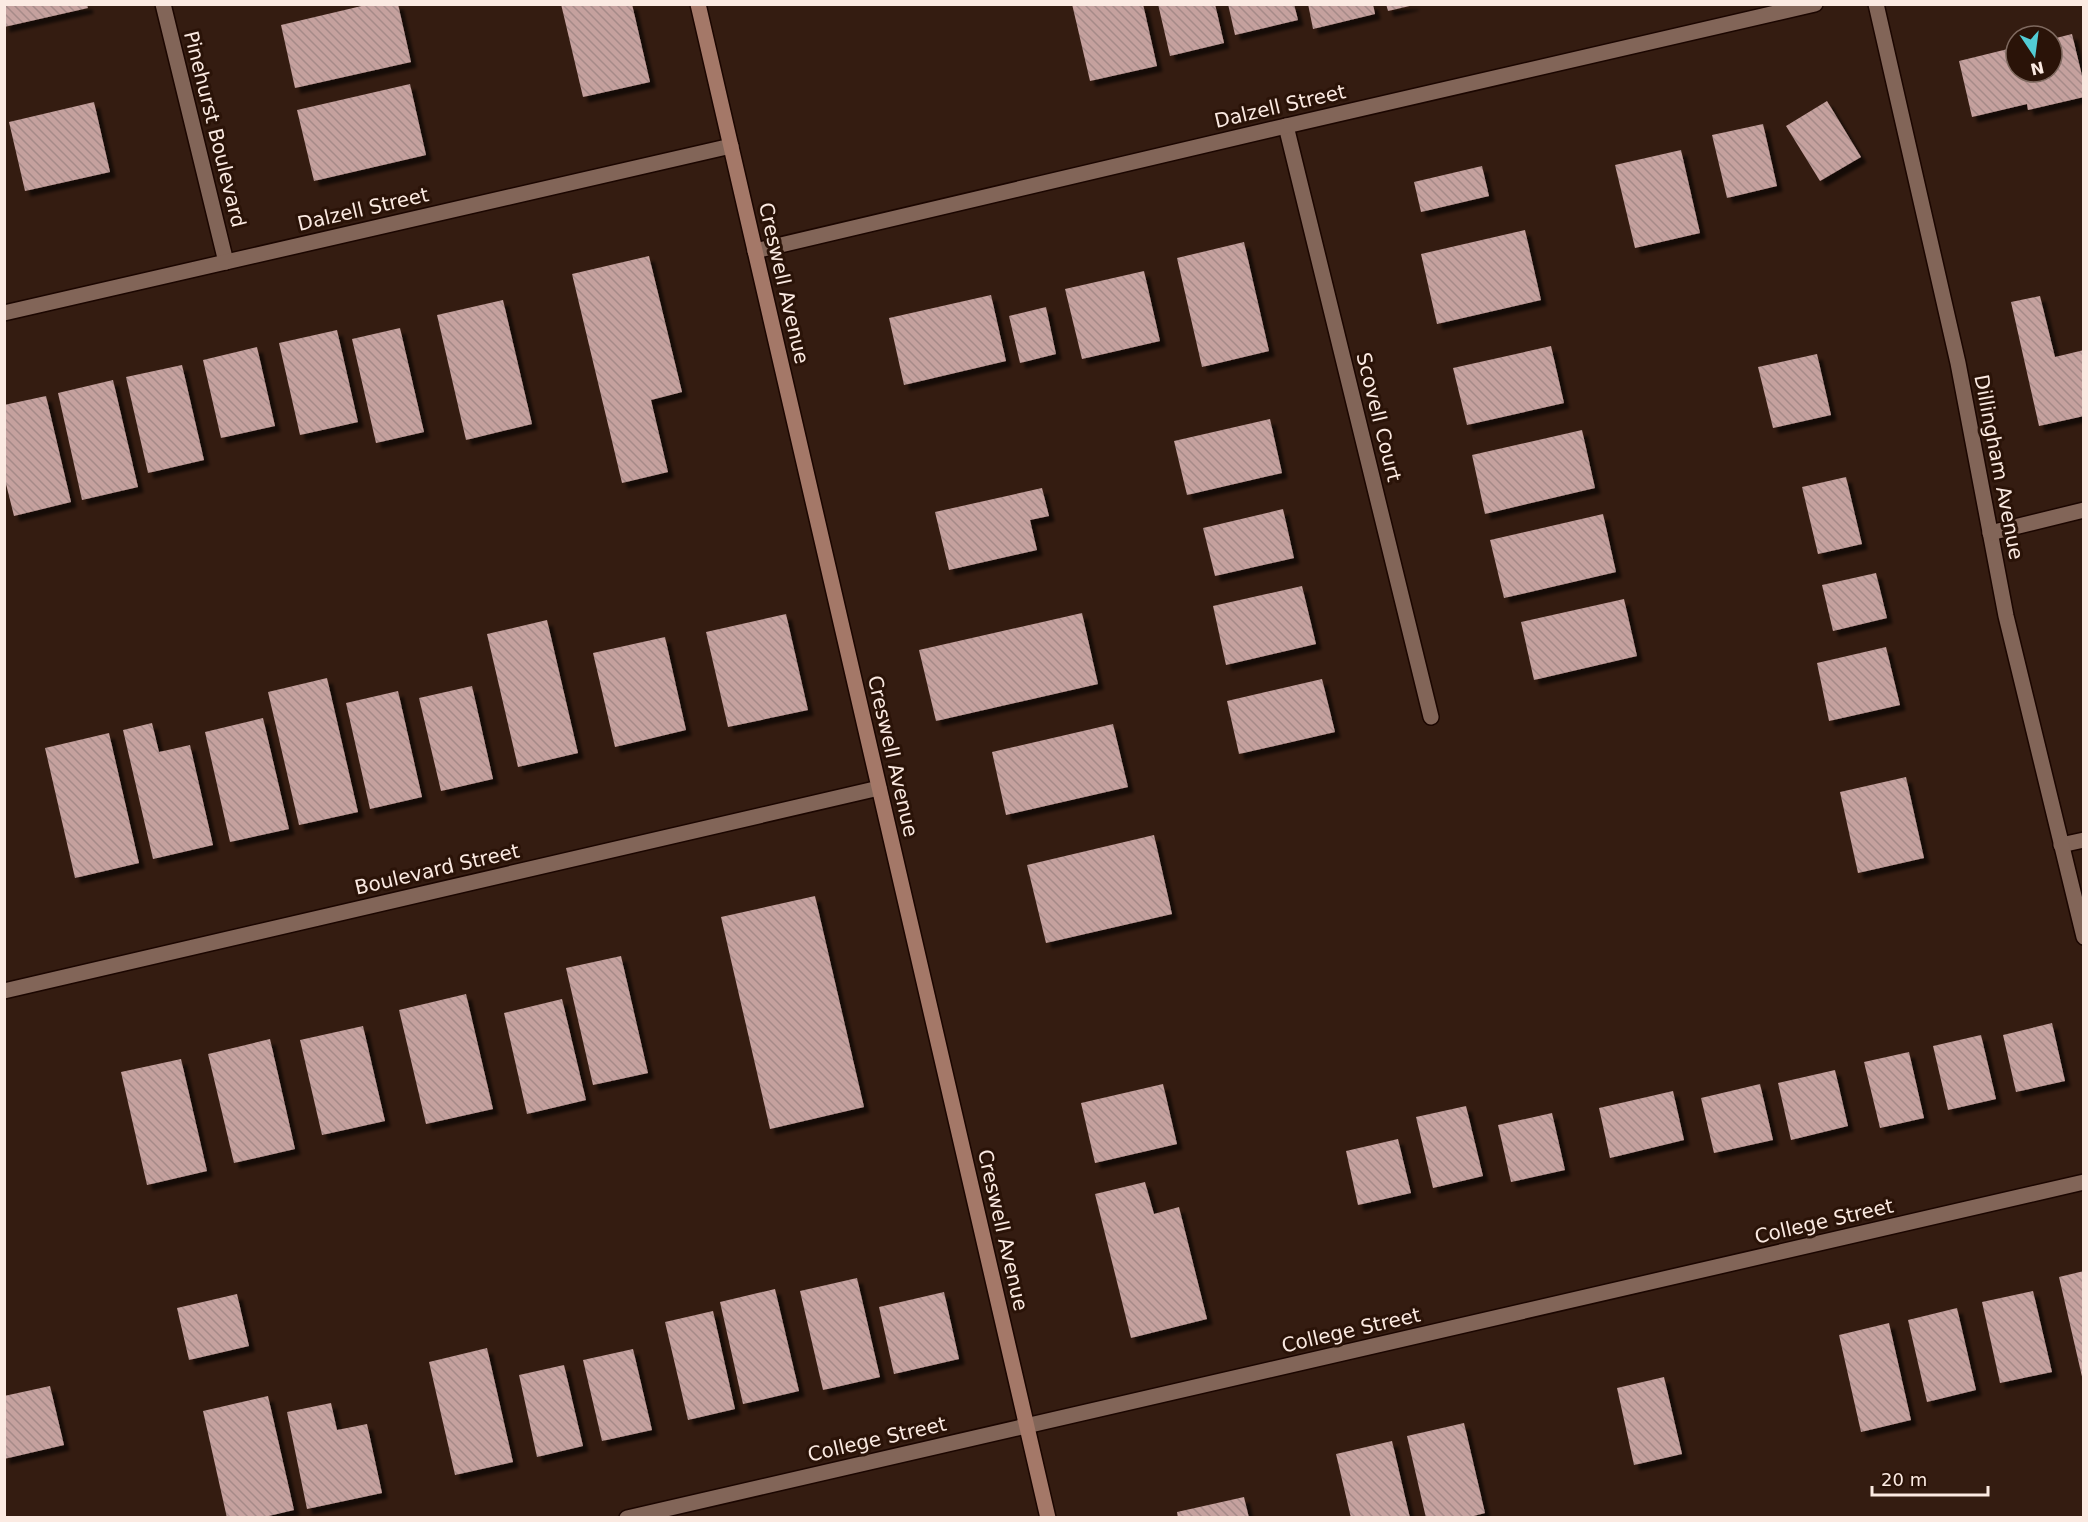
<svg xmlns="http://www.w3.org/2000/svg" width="2088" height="1522" font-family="'DejaVu Sans',sans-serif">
<defs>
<pattern id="building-back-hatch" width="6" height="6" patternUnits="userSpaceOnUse" patternTransform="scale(1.5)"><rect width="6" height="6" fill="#c5a19e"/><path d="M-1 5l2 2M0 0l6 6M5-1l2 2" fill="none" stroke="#a68a88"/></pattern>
<filter id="shadow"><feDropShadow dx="5.5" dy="5.5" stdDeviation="1.5" flood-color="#0009"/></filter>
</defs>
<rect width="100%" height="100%" fill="#341c11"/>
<!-- building -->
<g fill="url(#building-back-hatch)" filter="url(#shadow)">
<path d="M4,4H87L88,8L4,27Z"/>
<path d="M370,4H398L411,62L295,88L281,25Z"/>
<path d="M561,4H632L650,82L583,97Z"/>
<path d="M1072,4H1143L1157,66L1090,81Z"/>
<path d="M1158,4H1215L1224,43L1170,56Z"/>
<path d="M1228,4H1294L1298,20L1235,35Z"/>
<path d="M1308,4H1373L1375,14L1313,29Z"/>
<path d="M1386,4H1413L1414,5L1388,11Z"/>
<path d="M2072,34L2084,84V97L2028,110L2027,104L1972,117L1959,61L2016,47V72H2052V39Z"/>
<path d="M410,84L426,155L314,181L297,110Z"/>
<path d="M1827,101L1861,157L1820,181L1786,126Z"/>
<path d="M94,102L110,172L25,191L9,122Z"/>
<path d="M1763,124L1777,186L1727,198L1712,135Z"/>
<path d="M1681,150L1700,233L1635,248L1615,165Z"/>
<path d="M1482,166L1489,196L1421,212L1414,182Z"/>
<path d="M1525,230L1541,300L1437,324L1421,254Z"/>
<path d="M1244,242L1269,351L1202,367L1177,258Z"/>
<path d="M649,256L682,392L651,400L668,472L622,483L572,274Z"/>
<path d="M1144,271L1160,341L1082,359L1065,289Z"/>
<path d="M991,295L1006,361L904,385L889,318Z"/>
<path d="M2040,296L2055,357L2084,350V416L2039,426L2011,302Z"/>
<path d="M503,300L532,424L466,440L437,315Z"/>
<path d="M1046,307L1056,354L1020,363L1009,316Z"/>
<path d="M400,328L424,432L376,443L352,339Z"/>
<path d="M337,330L358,422L300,435L279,343Z"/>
<path d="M1551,346L1564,403L1467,425L1453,368Z"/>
<path d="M257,347L275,426L221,438L203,360Z"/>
<path d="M1817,354L1831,415L1773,428L1758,367Z"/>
<path d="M182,365L204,460L148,473L126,377Z"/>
<path d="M113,380L138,487L82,500L58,393Z"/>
<path d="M46,396L71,502L14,516L4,476V405Z"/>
<path d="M1270,419L1282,473L1187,495L1174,441Z"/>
<path d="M1582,430L1595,488L1485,514L1472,455Z"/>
<path d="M1846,477L1862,544L1818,554L1802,487Z"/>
<path d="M1042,488L1049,516L1030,520L1037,550L949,570L935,512Z"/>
<path d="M1283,509L1294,558L1215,576L1203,528Z"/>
<path d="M1603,514L1616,572L1504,598L1490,540Z"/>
<path d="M1876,573L1887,618L1833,631L1822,585Z"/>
<path d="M1302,586L1316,644L1226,665L1213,606Z"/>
<path d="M1624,599L1637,656L1534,680L1521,622Z"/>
<path d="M1082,613L1098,684L936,721L919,650Z"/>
<path d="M786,614L808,710L728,727L706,632Z"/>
<path d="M547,620L578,753L518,767L487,634Z"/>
<path d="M665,637L686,730L615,747L593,653Z"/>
<path d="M1886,647L1900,705L1829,721L1817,663Z"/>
<path d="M327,678L358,812L299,825L268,692Z"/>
<path d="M1322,679L1335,732L1239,754L1227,701Z"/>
<path d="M472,686L493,779L441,791L419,698Z"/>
<path d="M398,691L422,797L370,809L346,703Z"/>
<path d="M263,718L289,829L230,842L205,732Z"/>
<path d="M152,723L159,752L190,745L213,845L153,859L123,730Z"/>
<path d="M1113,724L1128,787L1006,815L992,752Z"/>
<path d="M109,733L139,863L75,878L45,748Z"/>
<path d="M1906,777L1924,858L1858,873L1840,792Z"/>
<path d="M1154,835L1172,914L1046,943L1027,865Z"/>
<path d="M815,896L864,1107L770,1129L721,917Z"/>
<path d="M621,956L648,1073L593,1085L566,968Z"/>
<path d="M466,994L493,1109L426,1124L399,1010Z"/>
<path d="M562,999L586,1100L527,1114L504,1013Z"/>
<path d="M2052,1023L2065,1081L2016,1092L2003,1035Z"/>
<path d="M363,1026L385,1121L322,1135L300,1040Z"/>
<path d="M1981,1035L1996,1099L1948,1110L1933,1046Z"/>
<path d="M270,1039L295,1149L234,1163L208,1054Z"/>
<path d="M1909,1052L1924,1118L1880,1128L1864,1062Z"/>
<path d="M181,1059L207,1171L147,1185L121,1072Z"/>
<path d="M1835,1070L1848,1126L1791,1140L1778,1083Z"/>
<path d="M1163,1084L1177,1144L1095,1163L1081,1103Z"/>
<path d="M1760,1084L1773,1140L1714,1153L1701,1098Z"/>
<path d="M1673,1091L1684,1140L1610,1158L1599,1108Z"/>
<path d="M1466,1106L1483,1176L1433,1188L1416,1117Z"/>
<path d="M1552,1113L1565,1170L1511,1182L1498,1125Z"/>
<path d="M1398,1139L1411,1193L1358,1205L1346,1151Z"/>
<path d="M1145,1182L1154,1214L1179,1207L1207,1319L1131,1338L1095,1194Z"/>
<path d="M2084,1271V1381H2083L2059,1277Z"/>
<path d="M857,1278L880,1377L823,1390L800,1291Z"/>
<path d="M775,1289L799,1391L743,1404L720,1302Z"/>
<path d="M2033,1291L2052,1372L2000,1383L1982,1302Z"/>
<path d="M944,1292L959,1359L894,1374L879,1307Z"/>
<path d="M237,1294L249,1346L189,1360L177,1308Z"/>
<path d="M1957,1308L1976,1390L1927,1402L1908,1320Z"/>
<path d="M713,1311L735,1409L688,1420L665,1322Z"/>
<path d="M1889,1323L1911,1420L1861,1432L1839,1335Z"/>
<path d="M487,1348L513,1462L455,1475L429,1362Z"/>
<path d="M633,1349L652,1430L602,1441L583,1360Z"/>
<path d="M564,1365L583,1446L537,1457L519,1375Z"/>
<path d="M1664,1377L1682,1454L1634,1465L1617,1388Z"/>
<path d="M50,1386L64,1445L4,1459V1396Z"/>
<path d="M268,1396L294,1510L260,1518H227L203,1411Z"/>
<path d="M331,1403L337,1430L367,1424L382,1493L307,1509L287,1412Z"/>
<path d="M1464,1423L1485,1513L1466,1518H1426L1407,1436Z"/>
<path d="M1392,1441L1410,1518H1351L1336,1454Z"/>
<path d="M1244,1497L1249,1518H1178L1177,1512Z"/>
</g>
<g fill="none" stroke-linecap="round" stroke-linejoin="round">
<defs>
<path id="lane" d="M2061,845L2084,840"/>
<g id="street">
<path d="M163,4L226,262"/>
<path d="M1876,4L1958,363L2006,616L2084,937"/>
<path d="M1286,126L1431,717"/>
<path d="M755,251L1286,126L1815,4"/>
<path d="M4,313L731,146"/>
<path d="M1990,533L2084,510"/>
<path d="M4,991L879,788"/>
<path d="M627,1518L2084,1182"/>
</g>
<path id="secondary" d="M698,4L1048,1518"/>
</defs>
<!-- lane casing -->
<use href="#lane" stroke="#1b0600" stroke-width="18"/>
<!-- street casing -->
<use href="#street" stroke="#1b0600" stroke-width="18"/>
<!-- secondary casing -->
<use href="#secondary" stroke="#1b0600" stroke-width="18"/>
<!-- lane -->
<use href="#lane" stroke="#826558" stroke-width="15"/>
<!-- street -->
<use href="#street" stroke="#826558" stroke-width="15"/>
<!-- secondary -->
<use href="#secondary" stroke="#a47868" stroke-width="15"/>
</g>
<g text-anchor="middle" stroke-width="6" stroke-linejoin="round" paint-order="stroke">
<!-- street labels -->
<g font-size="20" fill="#fbeae2" stroke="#2a1308">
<text transform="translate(1280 106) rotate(-13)" y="7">Dalzell Street</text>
<text transform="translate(215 129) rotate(76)" y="7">Pinehurst Boulevard</text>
<text transform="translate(363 209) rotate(-13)" y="7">Dalzell Street</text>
<text transform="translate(784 283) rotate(77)" y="7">Creswell Avenue</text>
<text transform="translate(1379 417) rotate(76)" y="7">Scovell Court</text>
<text transform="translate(1999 467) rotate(79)" y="7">Dillingham Avenue</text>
<text transform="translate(893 756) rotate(77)" y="7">Creswell Avenue</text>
<text transform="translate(437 869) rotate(-13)" y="7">Boulevard Street</text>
<text transform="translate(1824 1221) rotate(-13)" y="7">College Street</text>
<text transform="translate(1003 1230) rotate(77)" y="7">Creswell Avenue</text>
<text transform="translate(1351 1330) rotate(-13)" y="7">College Street</text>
<text transform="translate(877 1439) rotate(-13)" y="7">College Street</text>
</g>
</g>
<!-- border -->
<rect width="2088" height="1522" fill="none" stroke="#fbeae2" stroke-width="12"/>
<!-- north arrow -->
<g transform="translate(2034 54) rotate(167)"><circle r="28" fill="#2a1308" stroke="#7e695f" stroke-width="1.5"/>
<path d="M0-4.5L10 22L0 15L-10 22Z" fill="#52ccd5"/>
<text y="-9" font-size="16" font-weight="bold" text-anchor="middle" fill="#fbeae2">N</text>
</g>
<!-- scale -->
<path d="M1872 1486v9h116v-9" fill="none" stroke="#fbeae2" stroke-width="3"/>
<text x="1881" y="1486" font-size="18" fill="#fbeae2" stroke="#2a1308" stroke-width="4.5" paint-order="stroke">20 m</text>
</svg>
